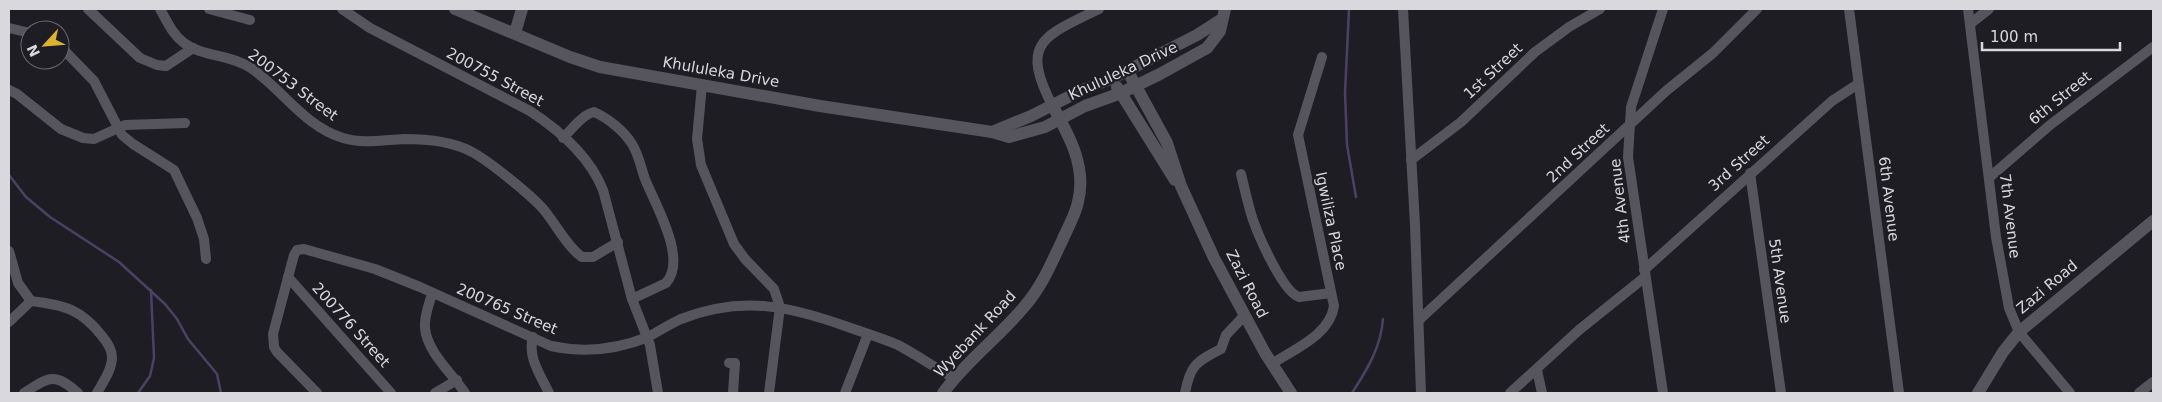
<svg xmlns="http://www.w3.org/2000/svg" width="2162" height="402" font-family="'DejaVu Sans',sans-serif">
<rect width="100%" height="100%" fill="#1e1d24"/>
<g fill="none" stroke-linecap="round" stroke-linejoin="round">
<!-- stream -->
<g stroke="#4c4165" stroke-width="2.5">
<path d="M1349,9L1345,93L1347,145L1356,197"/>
<path d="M9,175L26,197L50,217L119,262L165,304L177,319L188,339L217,374L221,393"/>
<path d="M138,393L150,376L154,358L151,290"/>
<path d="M1352,393C1367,370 1381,347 1383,319"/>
</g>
<!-- minor -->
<g stroke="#56555d" stroke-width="10">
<path d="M88,9L140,58L157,65L166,66L193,48"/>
<path d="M160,9C167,21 172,34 184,43C203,57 230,54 251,68C282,89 305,127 343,138C363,144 383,140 404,139C425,139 451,141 470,151C487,159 532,196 544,210C555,223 568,248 582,257H593L618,242"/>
<path d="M209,9L250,20"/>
<path d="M342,9L370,28L530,111C559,130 590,157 603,190L632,299L650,345L658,393"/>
<path d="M1403,9L1415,225L1421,393"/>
<path d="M1849,9L1899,393"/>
<path d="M1968,9L1996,237L2009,308L2019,332L2070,393"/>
<path d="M1970,24L1989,9"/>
<path d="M9,28L30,33"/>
<path d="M60,46L94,81L122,135L133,144L174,170L197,218L204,239L206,259"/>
<path d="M702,85L697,139L701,165L734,244L745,259L774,289L780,307L769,393"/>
<path d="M9,90L17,94L61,129L83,138L94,139L125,125L185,123"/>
<path d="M1052,105C1019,41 1045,36 1099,9"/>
<path d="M563,138C572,129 582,115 594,112C608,118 624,131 632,144C639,155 641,168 645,179C655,204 688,259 666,283L632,299"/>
<path d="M1411,160L1461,122L1535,52L1569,27L1600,9"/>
<path d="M1750,173L1781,393"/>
<path d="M1241,174C1245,190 1248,205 1253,220C1259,237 1283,292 1299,297L1331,293"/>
<path d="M1990,177L2050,125L2153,47"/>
<path d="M9,251L18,283L31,301C64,305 81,309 102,336C107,342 112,350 112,357C112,370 103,382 97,393"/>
<path d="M1644,270L1832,101L1858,84"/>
<path d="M288,277L391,393"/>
<path d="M432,294C429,304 424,316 425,328C427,352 452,373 465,393"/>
<path d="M1419,320L1666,91L1713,53L1757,9"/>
<path d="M9,322L31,301"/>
<path d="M533,337C527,357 541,376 549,393"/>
<path d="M729,363H735L733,393"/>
<path d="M1272,364C1294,349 1330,335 1334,306L1298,135L1322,57"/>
<path d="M1537,370L1542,393"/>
<path d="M24,393C49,377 54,372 78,393"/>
<path d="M317,393L277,352L274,347L273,334L294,255L297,250L304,249L375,269L420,287L551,346C584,353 616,350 648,337C659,331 670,324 681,319C742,295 789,306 848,327C865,333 882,338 898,345C917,355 935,368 954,378"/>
<path d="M435,393L457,380"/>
<path d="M845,393L868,334"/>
<path d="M1185,393C1190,365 1197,361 1221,349L1226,335L1244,316"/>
<path d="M1510,393L1579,330L1645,277"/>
<path d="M1663,393L1628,157L1631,107L1663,9"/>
<path d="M2139,393L2153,382"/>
</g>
<!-- tertiary -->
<g stroke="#56555d" stroke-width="12">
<path d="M455,9L570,57L600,67L820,106L992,132L1009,137L1045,127L1085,106L1121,93L1160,74L1207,48L1220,31L1225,9"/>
<path d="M515,33L522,9"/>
<path d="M1127,70L1167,143L1181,186L1214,258L1265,353L1291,393"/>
<path d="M1117,87L1175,180"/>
<path d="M992,132L1031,116L1082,90L1111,79L1197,35L1222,19"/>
<path d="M943,393C966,361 998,338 1024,307C1041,288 1051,264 1062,241C1067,229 1075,216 1078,202C1087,167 1069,135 1052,105"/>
<path d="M1978,393L2003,352L2019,332L2153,221"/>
</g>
</g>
<g text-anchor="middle" stroke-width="4.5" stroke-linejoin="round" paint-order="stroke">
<!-- street labels -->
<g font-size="15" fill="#d9d9dd" stroke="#1e1d24">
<text transform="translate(1123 71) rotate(-25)" y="5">Khululeka Drive</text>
<text transform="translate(1493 71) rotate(-43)" y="5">1st Street</text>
<text transform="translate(721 72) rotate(10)" y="5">Khululeka Drive</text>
<text transform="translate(495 77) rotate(28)" y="5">200755 Street</text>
<text transform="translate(293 85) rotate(37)" y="5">200753 Street</text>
<text transform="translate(2060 98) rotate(-39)" y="5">6th Street</text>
<text transform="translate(1578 153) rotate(-43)" y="5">2nd Street</text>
<text transform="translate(1739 163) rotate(-42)" y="5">3rd Street</text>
<text transform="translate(1889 199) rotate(83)" y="5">6th Avenue</text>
<text transform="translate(1620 201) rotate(-97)" y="5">4th Avenue</text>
<text transform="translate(2010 216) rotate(83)" y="5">7th Avenue</text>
<text transform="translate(1331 221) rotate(78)" y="5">Igwiliza Place</text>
<text transform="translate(1780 281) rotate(82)" y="5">5th Avenue</text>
<text transform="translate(1247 284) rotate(63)" y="5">Zazi Road</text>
<text transform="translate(2047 287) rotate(-40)" y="5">Zazi Road</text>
<text transform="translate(507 309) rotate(23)" y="5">200765 Street</text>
<text transform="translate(351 325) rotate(48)" y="5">200776 Street</text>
<text transform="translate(975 334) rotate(-47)" y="5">Wyebank Road</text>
</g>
</g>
<!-- border -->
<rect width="2162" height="402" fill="none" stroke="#d9d9dd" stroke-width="20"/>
<!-- north arrow -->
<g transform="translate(45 45) rotate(244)"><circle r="24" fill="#1e1d24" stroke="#69686e"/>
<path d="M0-4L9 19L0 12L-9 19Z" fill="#dcb233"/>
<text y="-8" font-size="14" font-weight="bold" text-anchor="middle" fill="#d9d9dd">N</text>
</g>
<!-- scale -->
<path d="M1982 42v8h138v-8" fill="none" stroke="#d9d9dd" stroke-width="2.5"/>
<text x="1990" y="42" font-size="15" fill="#d9d9dd" stroke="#1e1d24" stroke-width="4" paint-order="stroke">100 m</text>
</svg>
